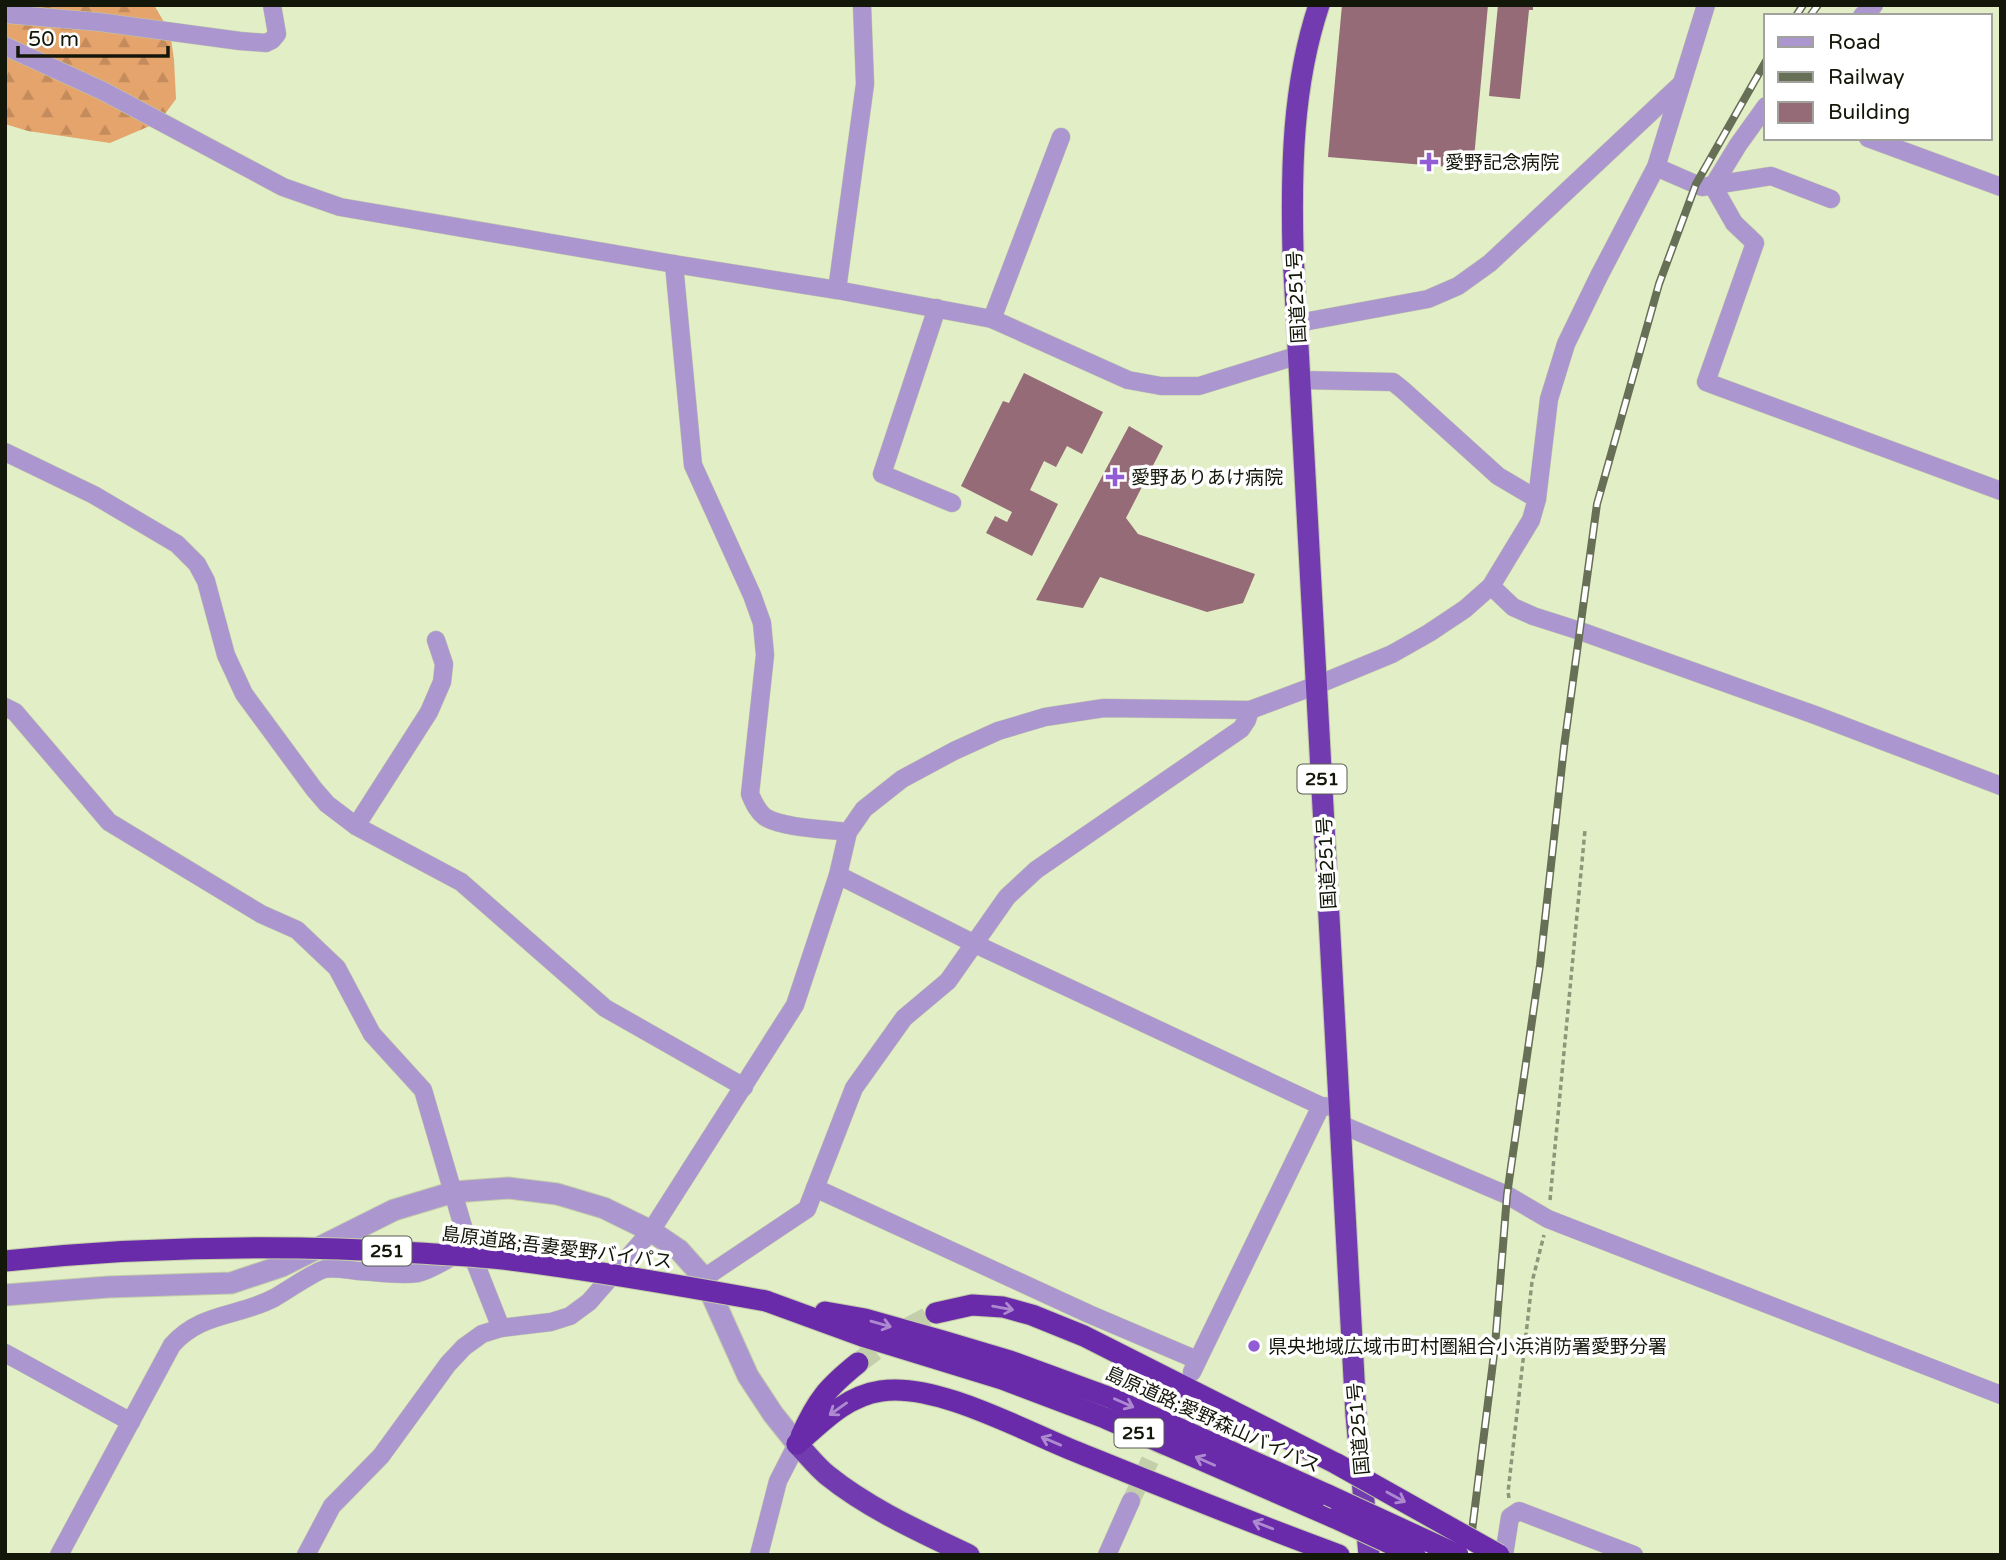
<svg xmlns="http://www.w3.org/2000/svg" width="2006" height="1560" font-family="'Varela Round','Noto Sans JP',sans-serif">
<defs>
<pattern id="forest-firs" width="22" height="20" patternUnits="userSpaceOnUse" patternTransform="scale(1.75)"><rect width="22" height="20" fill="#e5a46c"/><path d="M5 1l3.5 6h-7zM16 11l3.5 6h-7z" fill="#c48c5c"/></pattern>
</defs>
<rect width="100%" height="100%" fill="#e2eec6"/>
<!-- forest -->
<path fill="url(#forest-firs)" d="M5,5H154L170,32L174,60L176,99L159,122L110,143L28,131L5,124Z"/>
<!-- building -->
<g fill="#946b76">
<path d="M1342,5H1488L1473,169L1328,157Z"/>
<path d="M1498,5H1533V10H1529L1520,99L1489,96Z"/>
<path d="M1024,373L1103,412L1082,454L1067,446L1056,467L1044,461L1030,490L1058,504L1032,556L986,533L995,516L1007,522L1012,512L961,486L1003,401L1009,403Z"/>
<path d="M1129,426L1163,446L1126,518L1138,534L1255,574L1243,603L1207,612L1100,577L1083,608L1036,600Z"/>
</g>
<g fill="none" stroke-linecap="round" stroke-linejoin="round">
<!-- minor-tunnel -->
<path stroke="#c3ceaa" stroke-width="18" stroke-dasharray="18 9" stroke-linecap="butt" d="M1131,1501L1189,1377"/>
<!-- motorway-tunnel -->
<path stroke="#c3ceaa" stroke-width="21" stroke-dasharray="21 10" stroke-linecap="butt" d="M858,1363L895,1335L936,1313"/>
<defs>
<g id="minor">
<path d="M5,14L99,22L240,41L266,43L272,40L277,34L272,5"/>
<path d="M1862,16L1874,5"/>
<path d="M5,46L103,91L283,187L340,207L674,264L837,290L992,319L1128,380L1161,386H1199L1299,355"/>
<path d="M1868,138L2001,187"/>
<path d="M1656,167L1702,187L1771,176L1831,199"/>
<path d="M1713,186L1734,223L1755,243L1706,382L2001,491"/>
<path d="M1713,186L1738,145L1766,106"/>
<path d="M674,264L693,465L752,595L762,623L765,655L750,794C754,803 757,811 765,817C782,828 827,829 848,832"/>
<path d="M837,290L865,84L862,5"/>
<path d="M937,308L882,474L952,503"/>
<path d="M992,319L1061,137"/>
<path d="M1298,323L1428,299L1458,286L1490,263L1680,85"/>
<path d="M1301,380L1393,382L1403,390L1498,476L1537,499"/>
<path d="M5,452L94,495L177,544L197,564L206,581L226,655L244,694L314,789L327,804L356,826L461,882L605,1008L744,1087"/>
<path d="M1491,586L1513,607L1533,616L1580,631L1815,715L2001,786"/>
<path d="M5,707L15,712L109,822L261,914L297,930L337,968L372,1034L423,1090L469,1247L501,1328"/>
<path d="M356,826L429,712L442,682L444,664L436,640"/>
<path d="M838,875L975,944L1321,1106L1339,1107"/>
<path d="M1340,1124L1507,1195L1548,1219L2001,1395"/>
<path d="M815,1188L1089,1314L1197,1360"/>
<path d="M704,1278L807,1209L854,1088L904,1018L948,981L1007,897L1036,870L1241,729L1247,720L1250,710"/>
<path d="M5,1353L131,1422"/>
<path d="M1192,1372L1321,1106"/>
<path d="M59,1555L172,1345C201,1312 238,1317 274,1298C285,1292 315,1271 325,1269C335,1267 348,1270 358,1271C377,1272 399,1276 418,1273C431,1270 444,1261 457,1254"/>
<path d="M306,1555L332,1506L381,1456L448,1364L464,1347L482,1334L501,1328L551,1322L570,1316L589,1302L651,1231L795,1005L838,875L848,832L864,809L902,779L954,751L998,731L1045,717L1104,708L1250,710L1317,685L1392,654L1429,633L1465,609L1491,586L1531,520L1537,499L1549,399L1566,344L1599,276L1656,167L1706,5"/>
<path d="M759,1555L778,1481L797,1444"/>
<path d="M1107,1555L1131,1501"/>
<path d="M1504,1555L1510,1517L1519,1511L1634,1555"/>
</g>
<path id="tertiary" d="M5,1295L108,1287L231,1283L282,1266L394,1210L454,1192L508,1188L557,1194L604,1208L651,1231L679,1250L704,1278L748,1376L773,1414L797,1444"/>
<g id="trunk">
<path d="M1319,5C1292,86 1291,170 1293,254L1356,1415L1369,1555"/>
<path d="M797,1444C807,1454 816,1466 827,1475C869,1509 921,1532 969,1555"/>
</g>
<g id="motorway">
<path d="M766,1301L862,1336L1002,1379L1105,1418L1335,1518"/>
<path d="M825,1312L865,1319L943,1341L1010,1361L1111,1398L1328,1495"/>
<path d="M936,1313L972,1305L1003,1307L1032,1315L1084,1336L1337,1464"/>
<path d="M801,1436C817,1400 827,1388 858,1363"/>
<path d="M797,1444C822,1422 846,1396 881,1391C936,1382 1024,1431 1077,1452C1164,1487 1251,1523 1339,1555"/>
</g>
</defs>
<!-- minor casing -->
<use href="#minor" stroke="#c1cca8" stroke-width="19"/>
<!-- tertiary casing -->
<use href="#tertiary" stroke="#c1cca8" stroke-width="23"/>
<!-- trunk casing -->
<use href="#trunk" stroke="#c1cca8" stroke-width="23"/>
<!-- motorway casing -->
<use href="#motorway" stroke="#c1cca8" stroke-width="23"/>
<!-- path -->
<g stroke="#8e9679" stroke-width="3.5" stroke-dasharray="5 3.5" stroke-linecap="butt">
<path d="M1550,1200L1585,830"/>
<path d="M1509,1498L1508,1492L1532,1282L1544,1235"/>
</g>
<!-- minor -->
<use href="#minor" stroke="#ac96d0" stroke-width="18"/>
<!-- tertiary -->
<use href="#tertiary" stroke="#ac96d0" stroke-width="21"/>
<!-- trunk -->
<use href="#trunk" stroke="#723cb0" stroke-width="21"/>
<!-- motorway -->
<use href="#motorway" stroke="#6a2baa" stroke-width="21"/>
<defs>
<g id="rail">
<path d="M1796,16L1803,5"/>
<path d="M1810,16L1818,5"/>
<path d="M1469,1555L1495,1346L1507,1195L1540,965L1564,747L1597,504L1659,284L1696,184L1766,61"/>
</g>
</defs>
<!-- rail casing -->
<use href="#rail" stroke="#676f56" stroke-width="8"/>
<!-- rail -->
<use href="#rail" stroke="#fff" stroke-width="5" stroke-dasharray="16" stroke-linecap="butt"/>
<defs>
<g id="motorway-bridge">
<path d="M5,1261C142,1247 281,1244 419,1253C447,1255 475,1256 503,1259C591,1270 678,1285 766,1301"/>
<path d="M1337,1464L1499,1555"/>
<path d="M1328,1495L1458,1555"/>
<path d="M1335,1518L1415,1555"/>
</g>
</defs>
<!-- motorway-bridge casing -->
<use href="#motorway-bridge" stroke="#c1cca8" stroke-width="23" stroke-linecap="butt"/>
<!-- motorway-bridge -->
<use href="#motorway-bridge" stroke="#6a2baa" stroke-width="21"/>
</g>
<!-- one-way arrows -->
<defs><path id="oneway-shaft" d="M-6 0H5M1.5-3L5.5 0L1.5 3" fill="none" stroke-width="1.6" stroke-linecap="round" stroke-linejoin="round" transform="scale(1.75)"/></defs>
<g stroke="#ad8ad0">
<use href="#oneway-shaft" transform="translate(1003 1308) rotate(10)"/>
<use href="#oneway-shaft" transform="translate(881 1324) rotate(16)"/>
<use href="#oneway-shaft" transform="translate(1124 1403) rotate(24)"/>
<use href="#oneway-shaft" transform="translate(838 1409) rotate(145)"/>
<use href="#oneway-shaft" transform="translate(1051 1441) rotate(-157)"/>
<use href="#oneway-shaft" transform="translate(1205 1461) rotate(-156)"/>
<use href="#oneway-shaft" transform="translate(1396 1497) rotate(29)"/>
<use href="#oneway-shaft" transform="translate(1263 1525) rotate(-159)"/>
</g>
<!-- markers -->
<g fill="#915cd4" stroke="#fff" stroke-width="2.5">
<path d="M1425.5 151.5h7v7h7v7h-7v7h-7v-7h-7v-7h7z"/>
<path d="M1111.5 466.5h7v7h7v7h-7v7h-7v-7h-7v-7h7z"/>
<circle cx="1254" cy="1346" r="7"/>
</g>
<g text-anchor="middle" stroke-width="7" stroke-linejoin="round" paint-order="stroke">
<!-- shield labels -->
<g fill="#fff" stroke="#5a5d53" stroke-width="2">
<rect x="1297.5" y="764.5" width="49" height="29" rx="5"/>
<rect x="362.5" y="1236.5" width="49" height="29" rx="5"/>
<rect x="1114.5" y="1418.5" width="49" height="29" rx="5"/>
</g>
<g font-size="18" font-weight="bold" fill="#131709">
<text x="1322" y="785">251</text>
<text x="387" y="1257">251</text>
<text x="1139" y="1439">251</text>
</g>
<!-- poi labels -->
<g font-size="19" fill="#131709" stroke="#fff" text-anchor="start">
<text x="1445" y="169">愛野記念病院</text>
<text x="1131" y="484">愛野ありあけ病院</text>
<text x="1268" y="1353">県央地域広域市町村圏組合小浜消防署愛野分署</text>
</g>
<!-- street labels -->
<g font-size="19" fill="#131709" stroke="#fff">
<text transform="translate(1296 297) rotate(-93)" y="7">国道251号</text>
<text transform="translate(1326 863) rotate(-93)" y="7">国道251号</text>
<text transform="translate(557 1247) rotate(7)" y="7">島原道路;吾妻愛野バイパス</text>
<text transform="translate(1213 1419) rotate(24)" y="7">島原道路;愛野森山バイパス</text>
<text transform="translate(1358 1429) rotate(-95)" y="7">国道251号</text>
</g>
</g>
<!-- border -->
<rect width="2006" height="1560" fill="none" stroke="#131709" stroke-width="14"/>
<!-- legend -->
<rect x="1764" y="14" width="228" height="126" fill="#ffffff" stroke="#a1a29d" stroke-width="2"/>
<rect x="1778" y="37" width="35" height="10" fill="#ac96d0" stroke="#a1a29d" stroke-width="2"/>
<text x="1828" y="49" font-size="21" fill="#131709">Road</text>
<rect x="1778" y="72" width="35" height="10" fill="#676f56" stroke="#a1a29d" stroke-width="2"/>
<text x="1828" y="84" font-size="21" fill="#131709">Railway</text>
<rect x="1778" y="102" width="35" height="21" fill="#946b76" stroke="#a1a29d" stroke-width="2"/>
<text x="1828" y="119" font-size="21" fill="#131709">Building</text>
<!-- scale -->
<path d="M18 46v10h150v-10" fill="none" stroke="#131709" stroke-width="3.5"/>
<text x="28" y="46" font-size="21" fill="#131709" stroke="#ffffff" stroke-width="5" paint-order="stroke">50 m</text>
</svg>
